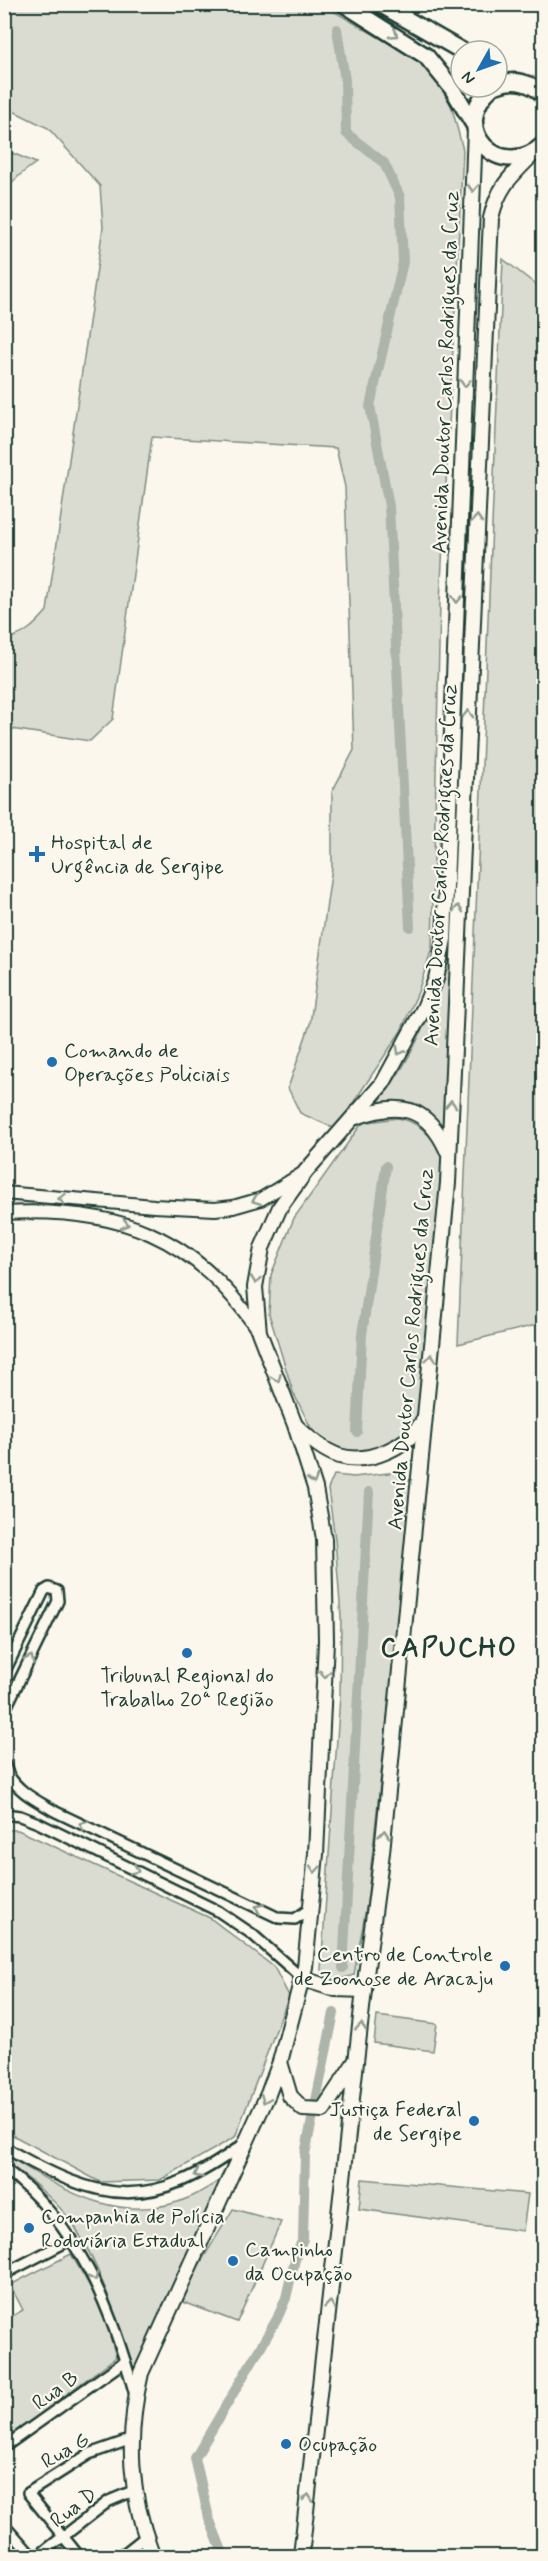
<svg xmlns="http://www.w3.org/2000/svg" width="548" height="2561" font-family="Mynerve,sans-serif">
<rect width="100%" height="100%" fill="#fbf7ec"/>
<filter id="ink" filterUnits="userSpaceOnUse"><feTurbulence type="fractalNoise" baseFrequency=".0167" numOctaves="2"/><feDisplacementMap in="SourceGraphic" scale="12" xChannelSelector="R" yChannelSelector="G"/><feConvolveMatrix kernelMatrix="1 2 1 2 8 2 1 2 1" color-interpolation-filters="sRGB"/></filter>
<g filter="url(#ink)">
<!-- green -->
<g fill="#dbdcd1" stroke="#7d8c82" stroke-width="1.5">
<path d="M5,5H323L420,61L439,82L452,108L463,150L440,602L432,948L418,992L401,1031L336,1129L300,1113L288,1088L310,1024L332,867V792L354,750L345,487L336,448L152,437L113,719L90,741L5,728L4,639C23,637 35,625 47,611L103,227L100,186L48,128L5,107Z"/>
<path d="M5,150L36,163C23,172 10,181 5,196Z"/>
<path d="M503,259L544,291V1323L458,1344Z"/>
<path d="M451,954L443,1127C421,1100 411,1098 377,1104C403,1071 419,1041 433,1002C439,985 441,968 451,954Z"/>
<path d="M397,1118C420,1121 430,1136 444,1154L424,1418L396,1448L363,1459L318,1442L293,1392L269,1314L271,1275L294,1218L362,1123Z"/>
<path d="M5,1200L93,1207V1212L5,1210Z"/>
<path d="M397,1472L411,1481L409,1518L367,1903L354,1975L331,1982L321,1970L340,1696L341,1616L335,1539L328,1489L334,1475L354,1477Z"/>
<path d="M4,1830H18L210,1918L274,1967L289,1996L235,2137L160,2180L100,2182L5,2131Z"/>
<path d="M377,2016L437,2024L433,2051L374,2043Z"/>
<path d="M4,2154C63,2190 122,2229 193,2196C205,2190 217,2182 229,2175L136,2376C119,2326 103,2272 75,2227C62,2206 26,2175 5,2162Z"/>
<path d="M362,2179L528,2194L523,2231L359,2209Z"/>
<path d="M233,2209L281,2222L237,2322L178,2300Z"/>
<path d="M71,2254L102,2307L116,2357L5,2441L4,2351L12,2347L5,2329V2320L23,2310L10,2285Z"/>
</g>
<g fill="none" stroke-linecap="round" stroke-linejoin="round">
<!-- canal -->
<g stroke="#adb4aa" stroke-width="10">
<path d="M337,29L345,80L346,133L384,163L400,197L403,262L370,406L389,506L410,927"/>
<path d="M357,1432L362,1335L386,1166"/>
<path d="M343,1968L369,1492"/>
<path d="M224,2556L209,2518L195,2458L277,2319L286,2298L296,2255L303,2239L305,2154L334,2013"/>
</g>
<defs>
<g id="minor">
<path d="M4,1673L44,1591L49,1588L57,1591L58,1601L4,1712"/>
<path d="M4,1763L8,1774L4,1797"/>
<path d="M8,1774C19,1793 38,1801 56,1812L279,1918L295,1919L311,1908"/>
<path d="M4,1814L20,1816L38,1823L218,1911L252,1934L303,1979"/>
<path d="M4,2147C102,2204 150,2213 245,2143"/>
<path d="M4,2168C79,2225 111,2307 135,2395"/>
<path d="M4,2274L72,2239"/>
<path d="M4,2447L125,2361"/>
<path d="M4,2524L32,2556"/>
<path d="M38,2556L109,2501L133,2491"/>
<path d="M79,2556L28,2493L89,2454L132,2439"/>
<path d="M121,2556L145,2537"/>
</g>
<g id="tertiary">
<path d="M4,1193L154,1206L215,1209L233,1207L261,1199L302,1174"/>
<path d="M4,1213C119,1207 195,1235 259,1332"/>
</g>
<g id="secondary">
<path d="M356,1117C399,1101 427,1106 447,1150"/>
<path d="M296,1426C308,1438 322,1450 339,1456C369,1465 410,1446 424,1419"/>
<path d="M303,1979L335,1989L364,1990"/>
<path d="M280,2062L290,2096L303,2109L323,2110L355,2062"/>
<path d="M153,2556C129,2495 126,2437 141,2373L268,2094L280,2062L305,1967L316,1854L326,1641L324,1539L315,1488L295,1425L259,1332L255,1287L262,1248L280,1207L306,1171L383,1083L424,1008L436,979L444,939L475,129"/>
<path d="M301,2556L364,1990L382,1852L448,1183L491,218C498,187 511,176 533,154"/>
</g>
<g id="primary">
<path d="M344,4L426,56L452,88L473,123"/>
<path d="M380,4L462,51"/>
<path d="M497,85C514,78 532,82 544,96"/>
<path d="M492,87C446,127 500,185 544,144"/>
</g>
</defs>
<!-- minor casing -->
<use href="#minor" stroke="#1f3d34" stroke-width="14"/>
<!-- tertiary casing -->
<use href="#tertiary" stroke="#1f3d34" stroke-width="16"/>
<!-- secondary casing -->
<use href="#secondary" stroke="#1f3d34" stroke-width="18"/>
<!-- primary casing -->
<use href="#primary" stroke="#1f3d34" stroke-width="20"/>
<!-- minor -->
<use href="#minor" stroke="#fbf7ec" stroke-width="9"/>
<!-- tertiary -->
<use href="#tertiary" stroke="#fbf7ec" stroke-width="12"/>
<!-- secondary -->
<use href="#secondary" stroke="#fbf7ec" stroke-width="14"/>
<!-- primary -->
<use href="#primary" stroke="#fbf7ec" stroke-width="15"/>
</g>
<!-- one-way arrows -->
<defs><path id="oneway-chevron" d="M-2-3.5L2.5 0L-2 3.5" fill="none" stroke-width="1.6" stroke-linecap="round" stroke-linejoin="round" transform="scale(1.5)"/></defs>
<g stroke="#8d9a90">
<use href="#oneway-chevron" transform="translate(394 34) rotate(32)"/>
<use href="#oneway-chevron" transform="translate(473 188) rotate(92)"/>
<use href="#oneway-chevron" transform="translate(465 383) rotate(92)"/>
<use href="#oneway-chevron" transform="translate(477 519) rotate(-87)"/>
<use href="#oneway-chevron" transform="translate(457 599) rotate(92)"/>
<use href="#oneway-chevron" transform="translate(468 714) rotate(-87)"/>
<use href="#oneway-chevron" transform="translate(458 909) rotate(-87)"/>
<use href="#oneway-chevron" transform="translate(400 1051) rotate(119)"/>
<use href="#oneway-chevron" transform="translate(451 1104) rotate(-88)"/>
<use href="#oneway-chevron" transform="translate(62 1199) rotate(-175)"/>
<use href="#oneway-chevron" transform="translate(256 1200) rotate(159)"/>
<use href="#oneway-chevron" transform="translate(125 1224) rotate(15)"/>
<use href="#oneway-chevron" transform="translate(256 1280) rotate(98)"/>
<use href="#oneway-chevron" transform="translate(431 1358) rotate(-85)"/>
<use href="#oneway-chevron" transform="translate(277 1378) rotate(69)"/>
<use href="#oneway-chevron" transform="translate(313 1480) rotate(73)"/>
<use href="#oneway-chevron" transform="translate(30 1659) rotate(-64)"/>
<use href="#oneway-chevron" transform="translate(325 1674) rotate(93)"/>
<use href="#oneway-chevron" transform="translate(83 1825) rotate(-155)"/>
<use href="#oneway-chevron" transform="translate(384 1834) rotate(-85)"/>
<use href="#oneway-chevron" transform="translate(315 1869) rotate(95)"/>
<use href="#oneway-chevron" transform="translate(135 1870) rotate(26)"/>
<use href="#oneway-chevron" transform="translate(259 1908) rotate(-155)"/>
<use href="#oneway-chevron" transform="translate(361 2027) rotate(-85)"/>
<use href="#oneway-chevron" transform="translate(265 2099) rotate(113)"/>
<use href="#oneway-chevron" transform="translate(198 2174) rotate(152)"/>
<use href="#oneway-chevron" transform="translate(94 2277) rotate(64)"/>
<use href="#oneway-chevron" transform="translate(330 2305) rotate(-84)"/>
<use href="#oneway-chevron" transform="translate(308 2498) rotate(-83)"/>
</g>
</g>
<!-- markers -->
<g fill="#1f6fb2" stroke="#fbf7ec" stroke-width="2">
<path d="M34 845h6v6h6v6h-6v6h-6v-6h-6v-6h6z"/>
<circle cx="52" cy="1062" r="6"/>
<circle cx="187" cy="1653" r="6"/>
<circle cx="505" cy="1966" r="6"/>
<circle cx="474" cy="2121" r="6"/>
<circle cx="29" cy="2228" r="6"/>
<circle cx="233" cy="2261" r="6"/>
<circle cx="286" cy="2444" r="6"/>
</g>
<g text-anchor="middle" stroke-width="4.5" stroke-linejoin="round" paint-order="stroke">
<!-- street labels -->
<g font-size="21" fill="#1f3d34" stroke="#fbf7ec">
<text transform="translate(445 372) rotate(-88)" y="7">Avenida Doutor Carlos Rodrigues da Cruz</text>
<text transform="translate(440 865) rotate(-87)" y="7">Avenida Doutor Carlos Rodrigues da Cruz</text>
<text transform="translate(410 1349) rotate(-85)" y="7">Avenida Doutor Carlos Rodrigues da Cruz</text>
<text transform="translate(55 2390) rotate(-36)" y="7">Rua B</text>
<text transform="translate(65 2450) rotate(-30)" y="7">Rua G</text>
<text transform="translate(73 2507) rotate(-38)" y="7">Rua D</text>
</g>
<!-- poi labels -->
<g font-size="21" fill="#1f3d34" stroke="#fbf7ec" text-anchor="start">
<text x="51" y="849">Hospital de<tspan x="51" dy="24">Urgência de Sergipe</tspan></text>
<text x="64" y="1057">Comando de<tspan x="64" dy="24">Operações Policiais</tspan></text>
<text x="187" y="1682" text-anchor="middle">Tribunal Regional do<tspan x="187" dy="24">Trabalho 20ª Região</tspan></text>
<text x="493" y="1961" text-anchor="end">Centro de Controle<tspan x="493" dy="24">de Zoonose de Aracaju</tspan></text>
<text x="462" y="2116" text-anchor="end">Justiça Federal<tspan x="462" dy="24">de Sergipe</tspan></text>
<text x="41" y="2223">Companhia de Polícia<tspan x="41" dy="24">Rodoviária Estadual</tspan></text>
<text x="245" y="2256">Campinho<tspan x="245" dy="24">da Ocupação</tspan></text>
<text x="298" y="2451">Ocupação</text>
</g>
<!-- district labels -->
<g font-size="27" font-weight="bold" letter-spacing="1.5" fill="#1f3d34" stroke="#fbf7ec">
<text x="449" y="1656">CAPUCHO</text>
</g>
</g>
<!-- margin -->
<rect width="548" height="2561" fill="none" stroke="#fbf7ec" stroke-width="24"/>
<rect x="12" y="12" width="524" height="2537" fill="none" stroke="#1f3d34" stroke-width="2" filter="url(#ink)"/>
<!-- north arrow -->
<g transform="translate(479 69) rotate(230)"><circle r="28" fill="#fbf7ec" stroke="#a3ada2" stroke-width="1.5"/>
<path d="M0-4.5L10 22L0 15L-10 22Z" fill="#1f6fb2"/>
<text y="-9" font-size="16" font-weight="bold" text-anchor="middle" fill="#1f3d34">N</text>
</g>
</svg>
